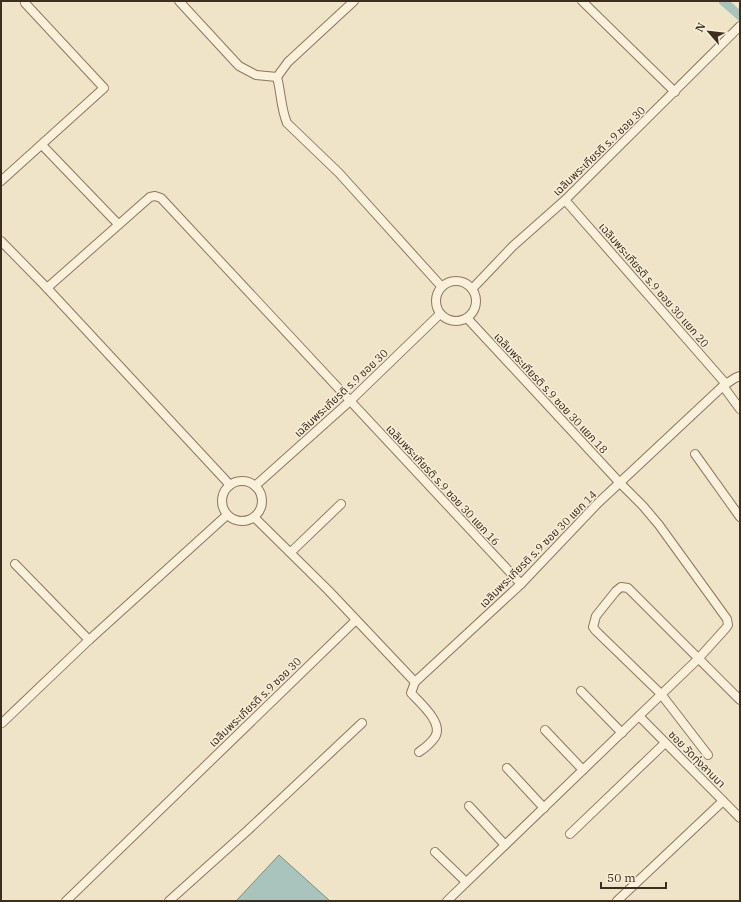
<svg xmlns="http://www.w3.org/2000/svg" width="741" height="902" font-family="'IBM Plex Serif','Noto Sans Thai',serif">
<rect width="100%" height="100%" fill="#f0e4c8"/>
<!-- water -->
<path fill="#a9c4bc" stroke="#6f938a" d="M279,855L330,901H236Z"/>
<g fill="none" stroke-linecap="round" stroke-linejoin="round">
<!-- canal -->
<path stroke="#a9c4bc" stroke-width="9" d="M723,1L740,16"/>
<defs>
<g id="street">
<path d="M179,1L239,66L256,75L277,77"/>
<path d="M582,1L675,92"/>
<path d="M277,77C281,92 281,109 287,123L339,173L441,286"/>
<path d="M277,77L288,62L354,1"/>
<path d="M42,145L118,224"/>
<path d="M1,181L104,88L25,3"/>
<path d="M565,200L726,384"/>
<path d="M1,241L47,288L230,485"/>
<circle cx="456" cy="301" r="20"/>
<path d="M47,288L150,197L155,196L161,198L521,584"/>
<path d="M472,289L513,246L565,200L740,26"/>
<path d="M723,386L740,409"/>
<path d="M695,454L740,517"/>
<circle cx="242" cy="501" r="20"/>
<path d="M255,486L350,401L440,314"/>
<path d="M254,517L328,590L415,682L521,584L598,503L723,386L735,378L740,376"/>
<path d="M291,552L341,504"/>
<path d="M15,564L89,640L227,515"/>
<path d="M415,682L411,693C420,703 444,723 435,737C431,743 425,748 419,752"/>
<path d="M581,691L622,733"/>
<path d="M639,716L740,818"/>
<path d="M2,723L89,640"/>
<path d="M545,730L583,770"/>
<path d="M708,755L661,694L596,631L593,627L596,616L616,591L621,587L628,588L740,700"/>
<path d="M507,768L544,808"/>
<path d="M469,806L505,845"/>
<path d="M570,834L665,743"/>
<path d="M435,852L466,882"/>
<path d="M66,901L355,621"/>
<path d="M169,901L247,831L362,723"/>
<path d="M447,901L698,659L726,628L728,625L727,619L659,525L643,506L620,483L467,318"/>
<path d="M617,901L723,801"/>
</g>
</defs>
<!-- street casing -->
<use href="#street" stroke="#8d765c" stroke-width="10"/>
<!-- street -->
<use href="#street" stroke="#faf1dc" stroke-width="8"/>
</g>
<g text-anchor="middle" stroke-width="3" stroke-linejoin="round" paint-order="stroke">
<!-- street labels -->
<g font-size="11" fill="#3d2e20" stroke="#f7eed8">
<text transform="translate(599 151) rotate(-44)" y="4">เฉลิมพระเกียรติ ร.9 ซอย 30</text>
<text transform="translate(654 285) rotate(49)" y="4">เฉลิมพระเกียรติ ร.9 ซอย 30 แยก 20</text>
<text transform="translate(341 393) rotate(-43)" y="4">เฉลิมพระเกียรติ ร.9 ซอย 30</text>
<text transform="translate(551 393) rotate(47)" y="4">เฉลิมพระเกียรติ ร.9 ซอย 30 แยก 18</text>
<text transform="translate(443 485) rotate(47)" y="4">เฉลิมพระเกียรติ ร.9 ซอย 30 แยก 16</text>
<text transform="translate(538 549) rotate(-45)" y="4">เฉลิมพระเกียรติ ร.9 ซอย 30 แยก 14</text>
<text transform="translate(255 702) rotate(-44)" y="4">เฉลิมพระเกียรติ ร.9 ซอย 30</text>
<text transform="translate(697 759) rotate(45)" y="4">ซอย วัดทุ่งลานนา</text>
</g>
</g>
<!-- border -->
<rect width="741" height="902" fill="none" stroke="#3d2e20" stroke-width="4"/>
<!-- north arrow -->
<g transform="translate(709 32) rotate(298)" stroke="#f7eed8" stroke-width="3" paint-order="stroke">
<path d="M0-3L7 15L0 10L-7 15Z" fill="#3d2e20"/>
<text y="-6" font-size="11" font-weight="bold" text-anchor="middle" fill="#3d2e20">N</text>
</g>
<!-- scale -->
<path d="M601 882v6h65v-6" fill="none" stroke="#3d2e20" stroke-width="2"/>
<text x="607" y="882" font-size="12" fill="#3d2e20" stroke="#f7eed8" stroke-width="3" paint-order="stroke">50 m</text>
</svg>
